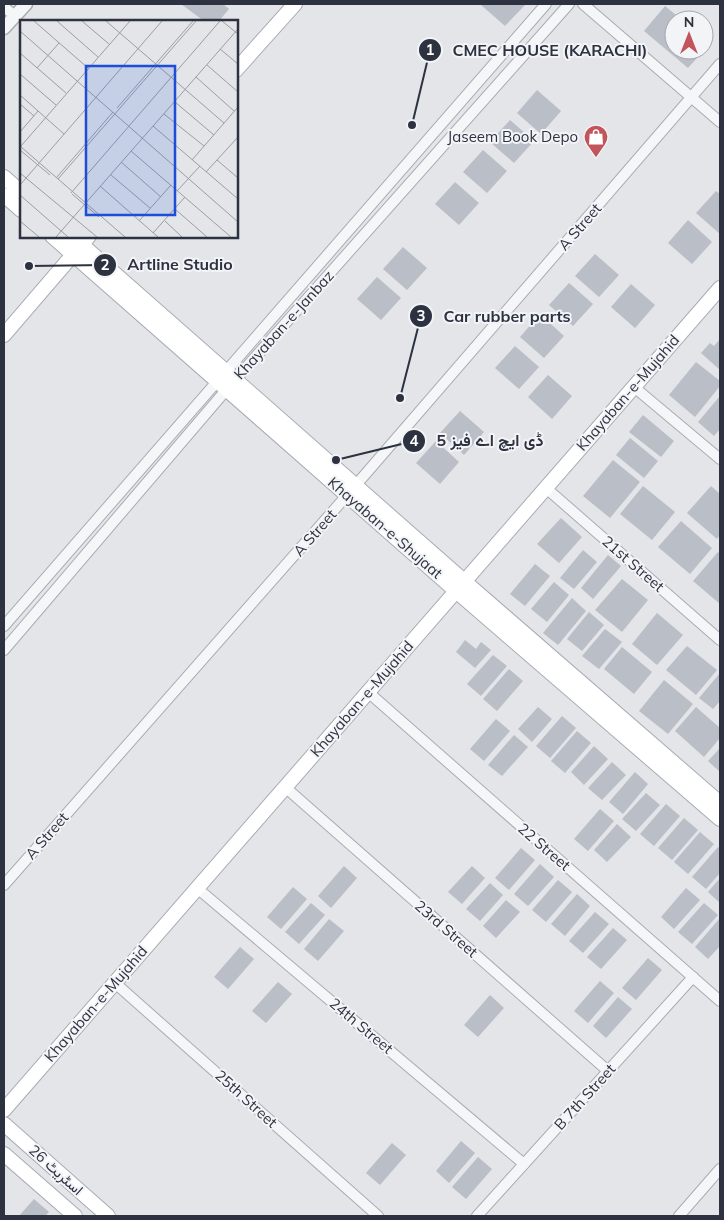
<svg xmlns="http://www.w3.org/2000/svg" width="724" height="1220" font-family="Mulish,Vazirmatn,sans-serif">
<rect width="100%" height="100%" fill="#e3e5e9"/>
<!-- building -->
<g fill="#babec6">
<path d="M181,4H223L229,9L219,21H204Z"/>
<path d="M483,4H526L505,26L481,5Z"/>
<path d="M665,6L682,20H674V50H704L688,68L644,31Z"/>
<path d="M537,90L561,111L541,134L517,113Z"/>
<path d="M510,120L534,141L514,163L490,142Z"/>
<path d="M483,150L507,171L487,193L463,172Z"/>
<path d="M455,182L479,203L459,225L435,204Z"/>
<path d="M716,191L720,194V234L696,213Z"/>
<path d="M688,220L712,242L692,264L668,243Z"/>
<path d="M403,247L427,268L407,290L383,269Z"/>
<path d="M595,254L619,275L599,297L575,276Z"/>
<path d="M377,277L401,298L381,320L357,299Z"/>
<path d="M569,283L593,304L573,326L549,305Z"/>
<path d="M631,284L655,305L635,328L611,307Z"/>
<path d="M540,314L564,336L544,358L520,337Z"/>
<path d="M720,339V370L701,353L710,343L714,346Z"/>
<path d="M515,346L539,367L519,389L495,368Z"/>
<path d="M696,362L720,381V386L695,417L669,395Z"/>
<path d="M548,375L572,396L552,419L528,397Z"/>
<path d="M720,396V429L714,436L698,422Z"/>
<path d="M460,411L484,432L464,455L440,433Z"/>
<path d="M643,415L674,441L661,457L629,432Z"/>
<path d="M630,438L658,461L644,478L616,455Z"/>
<path d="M436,441L459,462L440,484L416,463Z"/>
<path d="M613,460L640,482L610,518L583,496Z"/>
<path d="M643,486L675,512L652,540L620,514Z"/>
<path d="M711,486L720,494V535L717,539L687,513Z"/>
<path d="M561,518L582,537L559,563L537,544Z"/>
<path d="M681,521L712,548L690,574L658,547Z"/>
<path d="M583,550L597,562L574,589L560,578Z"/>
<path d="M718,552L720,554V604L693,581Z"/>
<path d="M608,555L621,566L593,599L581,588Z"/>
<path d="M535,564L550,576L525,606L510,594Z"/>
<path d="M622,579L648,600L622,632L595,610Z"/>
<path d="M554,582L569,595L547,622L531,609Z"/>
<path d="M572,598L586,611L558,645L543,633Z"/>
<path d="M589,612L604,625L582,651L567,639Z"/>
<path d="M657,613L683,635L657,665L632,644Z"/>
<path d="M605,629L622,642L599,669L582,656Z"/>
<path d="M465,640L476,649L481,642L491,650L475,668L456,652Z"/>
<path d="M687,646L717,670L696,695L666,670Z"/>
<path d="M622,647L652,672L634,694L604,669Z"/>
<path d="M493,655L507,666L481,696L467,684Z"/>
<path d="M509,669L523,681L497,711L483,699Z"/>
<path d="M720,673V701L713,709L699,698Z"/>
<path d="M664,680L693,704L668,734L639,711Z"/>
<path d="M538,707L552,719L532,742L518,729Z"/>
<path d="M696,707L720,728V738L704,757L675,731Z"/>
<path d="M562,716L576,728L550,758L536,746Z"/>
<path d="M496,719L510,731L484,761L470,749Z"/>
<path d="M577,731L591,743L565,773L551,761Z"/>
<path d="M514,735L528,747L502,776L488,765Z"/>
<path d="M594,746L608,759L584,785L571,772Z"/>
<path d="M720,748V772L708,761Z"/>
<path d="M612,762L626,775L602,800L588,788Z"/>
<path d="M635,772L648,784L623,814L609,802Z"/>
<path d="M646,793L660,805L636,831L622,819Z"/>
<path d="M666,804L680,816L654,846L640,834Z"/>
<path d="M600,809L614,821L588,851L574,839Z"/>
<path d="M684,818L698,830L672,860L658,848Z"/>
<path d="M617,824L631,837L607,862L594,850Z"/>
<path d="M700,832L714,844L688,874L674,862Z"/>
<path d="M718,847L720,849V873L706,889L692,877Z"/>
<path d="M521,848L535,860L509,890L495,878Z"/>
<path d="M540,864L554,877L528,906L514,894Z"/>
<path d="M344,866L357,878L331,908L318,896Z"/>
<path d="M472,866L485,878L462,904L448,892Z"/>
<path d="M720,878V903L708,892Z"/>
<path d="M558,880L572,892L546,922L532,910Z"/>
<path d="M490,883L503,895L480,921L466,909Z"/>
<path d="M293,887L307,899L281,929L267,917Z"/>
<path d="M686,888L700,900L674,929L661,917Z"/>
<path d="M577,894L590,906L565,936L551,924Z"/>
<path d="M506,900L520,912L496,938L483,926Z"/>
<path d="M311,903L325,915L299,944L285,932Z"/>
<path d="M704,903L718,915L692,944L678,932Z"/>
<path d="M595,912L609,924L583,953L569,941Z"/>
<path d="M720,918V946L708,959L695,947Z"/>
<path d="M329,919L344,931L318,961L304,949Z"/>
<path d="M613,928L627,940L601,969L587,957Z"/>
<path d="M240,947L254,959L228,989L214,977Z"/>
<path d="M648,958L662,970L636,1000L622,988Z"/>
<path d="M600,981L614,993L588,1023L574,1011Z"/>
<path d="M278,982L292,994L266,1023L252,1011Z"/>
<path d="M490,995L504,1008L478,1037L464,1025Z"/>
<path d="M618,997L632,1009L606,1038L593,1026Z"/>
<path d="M461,1141L475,1153L449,1183L436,1171Z"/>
<path d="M392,1143L406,1155L380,1185L366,1173Z"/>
<path d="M478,1157L492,1169L466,1199L452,1187Z"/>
<path d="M34,1199L49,1212L45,1216H19Z"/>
</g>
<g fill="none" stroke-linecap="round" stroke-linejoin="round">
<defs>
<g id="minor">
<path d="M583,4L720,122"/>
<path d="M4,7L15,16"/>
<path d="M634,387L720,459"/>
<path d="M546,488L720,640"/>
<path d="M4,626L546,4"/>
<path d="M4,650L227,389L569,4"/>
<path d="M368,692L720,1001"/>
<path d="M285,787L608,1071"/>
<path d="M4,885L356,485L720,64"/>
<path d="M197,888L524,1164"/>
<path d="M115,983L378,1216"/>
<path d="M477,1216L693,977"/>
<path d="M679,1216L720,1169"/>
</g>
<path id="tertiary" d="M4,28L26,4"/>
<g id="secondary">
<path d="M236,70L295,4"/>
<path d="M4,177L21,192"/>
<path d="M4,195L21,210"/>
<path d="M52,236L456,591L720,819"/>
<path d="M72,236L464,581L720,803"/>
<path d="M4,335L89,236"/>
<path d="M4,1110L720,288"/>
<path d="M4,1124L108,1216"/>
<path d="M4,1154L75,1216"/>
</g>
</defs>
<!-- minor casing -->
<use href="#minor" stroke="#a8acb3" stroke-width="12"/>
<!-- tertiary casing -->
<use href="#tertiary" stroke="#a8acb3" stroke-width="15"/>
<!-- secondary casing -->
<use href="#secondary" stroke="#a8acb3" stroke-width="16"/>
<!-- minor -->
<use href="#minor" stroke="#f5f6f8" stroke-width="10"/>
<!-- tertiary -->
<use href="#tertiary" stroke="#f5f6f8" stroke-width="12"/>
<!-- secondary -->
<use href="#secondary" stroke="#fff" stroke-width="14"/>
</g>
<!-- icons -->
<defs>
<symbol id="shop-pin" viewBox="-11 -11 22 30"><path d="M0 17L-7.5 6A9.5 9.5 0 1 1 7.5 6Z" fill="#c2545b" stroke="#f2f4f7"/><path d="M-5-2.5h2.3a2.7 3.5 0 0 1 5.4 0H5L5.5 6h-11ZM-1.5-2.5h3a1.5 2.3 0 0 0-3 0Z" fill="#fff"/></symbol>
</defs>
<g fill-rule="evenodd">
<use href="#shop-pin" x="582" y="123" width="28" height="38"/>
</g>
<g text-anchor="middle" stroke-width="4" stroke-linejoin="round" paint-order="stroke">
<!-- poi labels -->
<g font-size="15" fill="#2c3240" stroke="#f2f4f7" text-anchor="end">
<text x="578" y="142">Jaseem Book Depo</text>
</g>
<!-- street labels -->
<g font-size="15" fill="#2c3240" stroke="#f2f4f7">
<text transform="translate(580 227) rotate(-49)" y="5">A Street</text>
<text transform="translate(284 325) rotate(-48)" y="5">Khayaban-e-Janbaz</text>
<text transform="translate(628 393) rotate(-49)" y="5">Khayaban-e-Mujahid</text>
<text transform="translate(385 528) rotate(41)" y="5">Khayaban-e-Shujaat</text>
<text transform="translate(315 533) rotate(-49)" y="5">A Street</text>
<text transform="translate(633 564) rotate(41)" y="5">21st Street</text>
<text transform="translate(362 699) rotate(-49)" y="5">Khayaban-e-Mujahid</text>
<text transform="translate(47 836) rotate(-49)" y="5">A Street</text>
<text transform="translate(544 847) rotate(41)" y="5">22 Street</text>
<text transform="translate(446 929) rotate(41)" y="5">23rd Street</text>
<text transform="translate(96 1004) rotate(-49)" y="5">Khayaban-e-Mujahid</text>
<text transform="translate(361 1026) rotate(40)" y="5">24th Street</text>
<text transform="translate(585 1097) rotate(-48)" y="5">B 7th Street</text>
<text transform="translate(246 1099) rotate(42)" y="5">25th Street</text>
<text transform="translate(56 1170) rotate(42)" y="5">اسٹریٹ 26</text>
</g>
</g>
<!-- overview -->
<g transform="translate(20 20)">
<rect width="218" height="218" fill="#e3e5e9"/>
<path fill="none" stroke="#9a9da5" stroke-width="1" d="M14,1L68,48M37,1L78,37M62,1L89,24M86,1L204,103M202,1L218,14M0,11L218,202M200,29L218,44M0,33L46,73M187,45L218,72M17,48L39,23M0,54L36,85M176,57L214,91M0,75L44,114M155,82L194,115M0,84L14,96M97,88L173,1M144,94L184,126M133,106L218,179M0,112L18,91M0,126L105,217M1,126L110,1M0,130L30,155M111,131L211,217M172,140L218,87M197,140L218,158M101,142L141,177M186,152L218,117M0,153L77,217M91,155L130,188M37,157L93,92M38,159L176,1M0,165L142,1M80,166L138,217M157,171L180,146M51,173L200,1M52,174L79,197M0,175L48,217M155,189L187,217M0,201L19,217M119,201L151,165M145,201L162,217M133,213L165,177M36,217L218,9"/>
<path fill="#1d4ed8" fill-opacity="0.15" stroke="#1d4ed8" stroke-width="2.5" d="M66,46H155V195H66Z"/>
<rect width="218" height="218" fill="none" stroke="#2c3240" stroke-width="2.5"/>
</g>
<!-- callouts -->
<path fill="none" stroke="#2c3240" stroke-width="2" d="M412 125L430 50M29 266L105 265M400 398L421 316M336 460L414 441"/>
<g fill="#2c3240" stroke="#f2f4f7" stroke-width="2">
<circle cx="412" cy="125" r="5"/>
<circle cx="29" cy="266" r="5"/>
<circle cx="400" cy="398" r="5"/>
<circle cx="336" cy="460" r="5"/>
<circle cx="430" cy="50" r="12"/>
<circle cx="105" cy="265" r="12"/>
<circle cx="421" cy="316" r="12"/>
<circle cx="414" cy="441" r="12"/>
</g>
<g font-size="15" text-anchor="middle" font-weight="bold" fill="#fff">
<text x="430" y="55">1</text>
<text x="105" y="270">2</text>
<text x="421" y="321">3</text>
<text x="414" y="446">4</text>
</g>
<g font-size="16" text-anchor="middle" font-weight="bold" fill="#2c3240" stroke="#f2f4f7" stroke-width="4" stroke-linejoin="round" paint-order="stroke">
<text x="550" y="56">CMEC HOUSE (KARACHI)</text>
<text x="180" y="270">Artline Studio</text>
<text x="507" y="322">Car rubber parts</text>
<text x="490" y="446">5 ڈی ایچ اے فیز</text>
</g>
<!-- border -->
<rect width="724" height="1220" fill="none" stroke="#2c3240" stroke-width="10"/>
<!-- north arrow -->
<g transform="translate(689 35)"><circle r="24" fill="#f2f4f7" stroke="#a3a6ae"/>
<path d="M0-4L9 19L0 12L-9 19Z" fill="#c2545b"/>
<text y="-8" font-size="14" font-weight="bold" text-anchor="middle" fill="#2c3240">N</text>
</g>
</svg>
